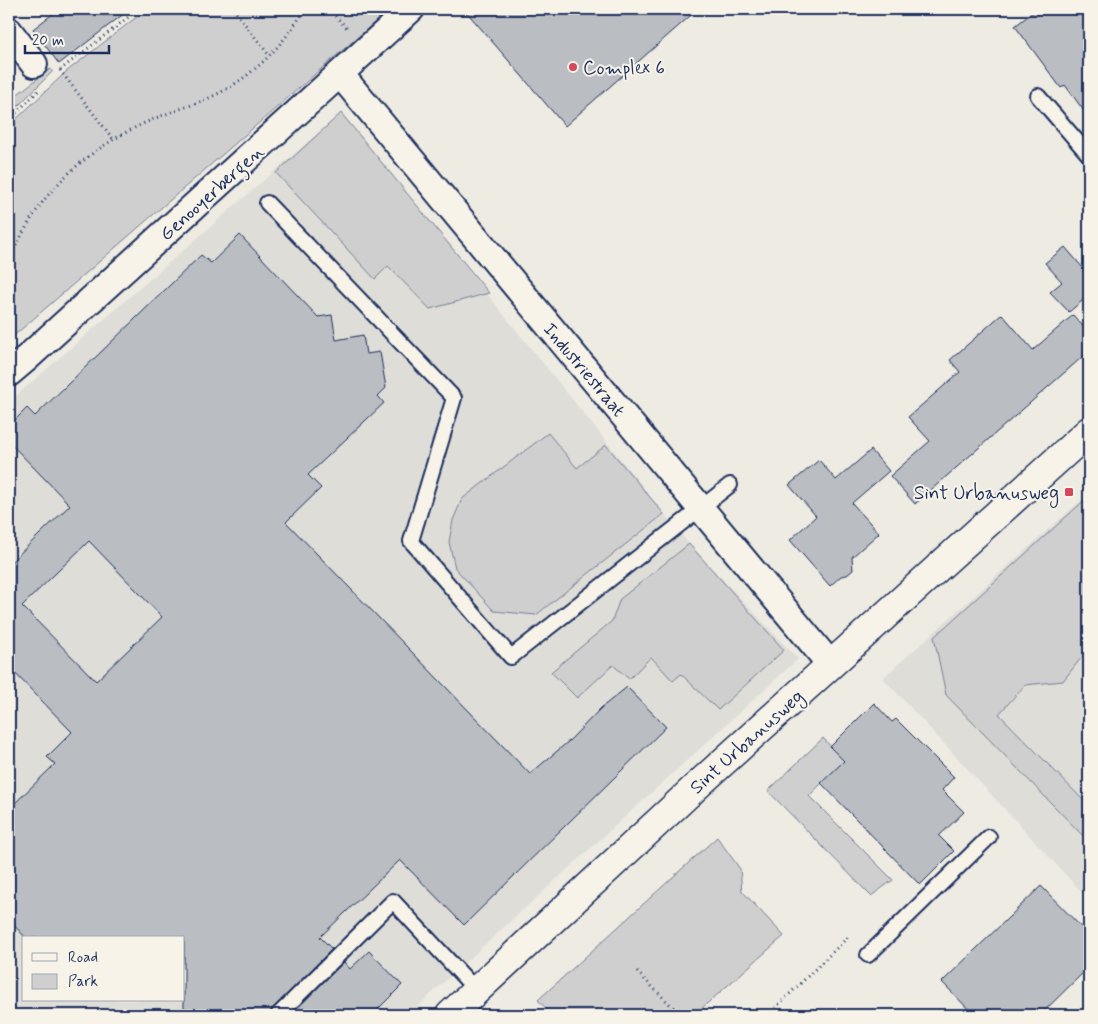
<svg xmlns="http://www.w3.org/2000/svg" width="1098" height="1024" font-family="Mynerve,sans-serif">
<rect width="100%" height="100%" fill="#eeebe2"/>
<filter id="ink" filterUnits="userSpaceOnUse"><feTurbulence type="fractalNoise" baseFrequency=".02" numOctaves="2"/><feDisplacementMap in="SourceGraphic" scale="10" xChannelSelector="R" yChannelSelector="G"/><feConvolveMatrix kernelMatrix="1 2 1 2 8 2 1 2 1" color-interpolation-filters="sRGB"/></filter>
<g filter="url(#ink)">
<!-- built -->
<g fill="#deddd8" fill-rule="evenodd">
<path d="M341,113L689,544L798,659L432,993L410,1015H9V402ZM24,938H184V1000H24Z"/>
<path d="M1089,493V900L883,678Z"/>
</g>
<!-- green -->
<g fill="#cfcfcf" stroke="#757f96">
<path d="M147,9H390L9,340V126L67,71Z"/>
<path d="M50,69L53,71L9,115V89L15,96Z"/>
<path d="M341,113L489,293L430,309L388,266L375,279L276,173Z"/>
<path d="M548,433L577,468L606,445L664,514L536,615L494,611L455,568L449,542L453,520L462,499Z"/>
<path d="M1089,496V648L1063,681L1025,685L999,714L1089,806V842L946,695L934,637Z"/>
<path d="M689,544L784,650L718,710L681,674L673,681L651,657L629,679L613,665L577,698L551,672L612,621L620,599Z"/>
<path d="M823,738L844,761L809,796L893,880L871,896L768,791Z"/>
<path d="M717,837L740,869L742,891L784,936L694,1015H552L538,1000Z"/>
</g>
<!-- building -->
<g fill="#babdc2" stroke="#1b2f5e" fill-rule="evenodd">
<path d="M59,9H130L59,64L33,29Z"/>
<path d="M464,9H698L565,126Z"/>
<path d="M1037,9H1089V118L1065,85L1061,88L1015,26Z"/>
<path d="M240,235L318,317L332,315L336,340L363,335L366,354L380,352L386,388L378,396L384,403L308,475L321,488L286,522L530,774L569,741L601,708L627,687L666,727L464,925L400,860L320,937L332,949L272,1009L269,1015H184V938H26L9,920V809L55,764L47,757L72,732L9,667V564L70,505L9,442V426L27,408L35,416L201,255L211,263ZM89,541L162,617L96,681L22,606Z"/>
<path d="M1065,247L1089,275V295L1069,312L1050,292L1062,282L1045,263Z"/>
<path d="M1002,314L1033,350L1073,315L1089,333V351L915,504L890,476L930,441L908,417L960,372L950,360Z"/>
<path d="M871,450L889,471L852,503L879,533L852,557L853,570L847,575L841,576L830,586L790,540L816,516L789,485L819,460L836,480Z"/>
<path d="M874,703L892,722L896,719L954,777L942,790L964,812L939,836L954,851L920,885L821,783L844,761L830,747Z"/>
<path d="M1041,886L1089,935V967L1040,1015H974L942,982Z"/>
<path d="M369,951L402,985L372,1015H290L344,962L350,969Z"/>
</g>
<g fill="none" stroke-linecap="round" stroke-linejoin="round">
<defs>
<g id="lane">
<path d="M1038,96L1089,155"/>
<path d="M267,203L454,398L411,541L511,657L730,485"/>
<path d="M868,955L989,837"/>
<path d="M278,1015L393,901L476,990"/>
</g>
<g id="street">
<path d="M9,31L34,64"/>
<path d="M340,74L830,664"/>
<path d="M9,373L28,357L411,9"/>
</g>
<path id="secondary" d="M450,1015L700,783L1089,431"/>
</defs>
<!-- lane casing -->
<use href="#lane" stroke="#1b2f5e" stroke-width="18"/>
<!-- street casing -->
<use href="#street" stroke="#1b2f5e" stroke-width="30"/>
<!-- secondary casing -->
<use href="#secondary" stroke="#1b2f5e" stroke-width="31"/>
<!-- path -->
<g stroke="#1b2f5e" stroke-width="3" stroke-dasharray="1 4" stroke-linecap="butt">
<path d="M233,9L269,55"/>
<path d="M328,9L348,29"/>
<path d="M60,70L139,9"/>
<path d="M60,70L113,139"/>
<path d="M9,120L38,91"/>
<path d="M9,259C21,237 32,214 49,194C76,162 111,138 149,121C173,110 200,104 223,91C243,80 264,63 279,45C289,34 297,21 306,9"/>
<path d="M637,972L681,1015"/>
<path d="M768,1015L849,936"/>
</g>
<!-- lane -->
<use href="#lane" stroke="#f7f3e8" stroke-width="14"/>
<!-- street -->
<use href="#street" stroke="#f7f3e8" stroke-width="26"/>
<!-- secondary -->
<use href="#secondary" stroke="#f7f3e8" stroke-width="28"/>
</g>
</g>
<!-- markers -->
<g fill="#d1495b" stroke="#f7f3e8" stroke-width="2">
<circle cx="573" cy="67" r="5"/>
<rect x="1064" y="487" width="10" height="10" rx="2.5"/>
</g>
<g text-anchor="middle" stroke-width="4" stroke-linejoin="round" paint-order="stroke">
<!-- poi labels -->
<g font-size="19" fill="#1b2f5e" stroke="#f7f3e8" text-anchor="start">
<text x="583" y="74">Complex 6</text>
<text x="1059" y="499" text-anchor="end">Sint Urbanusweg</text>
</g>
<!-- street labels -->
<g font-size="19" fill="#1b2f5e" stroke="#f7f3e8">
<text transform="translate(211 192) rotate(-42)" y="7">Genooyerbergen</text>
<text transform="translate(585 369) rotate(50)" y="7">Industriestraat</text>
<text transform="translate(746 741) rotate(-42)" y="7">Sint Urbanusweg</text>
</g>
</g>
<!-- margin -->
<rect width="1098" height="1024" fill="none" stroke="#f7f3e8" stroke-width="30"/>
<rect x="15" y="15" width="1068" height="994" fill="none" stroke="#1b2f5e" stroke-width="2" filter="url(#ink)"/>
<!-- legend -->
<rect x="22" y="936" width="162" height="65" fill="#f7f3e8" stroke="#9fa5b1"/>
<rect x="32" y="953" width="25" height="8" fill="#f7f3e8" stroke="#9fa5b1"/>
<text x="68" y="962" font-size="15" fill="#1b2f5e">Road</text>
<rect x="32" y="974" width="25" height="15" fill="#cfcfcf" stroke="#9fa5b1"/>
<text x="68" y="986" font-size="15" fill="#1b2f5e">Park</text>
<!-- scale -->
<path d="M25 45v8h84v-8" fill="none" stroke="#1b2f5e" stroke-width="2.5"/>
<text x="32" y="45" font-size="15" fill="#1b2f5e" stroke="#f7f3e8" stroke-width="4" paint-order="stroke">20 m</text>
</svg>
